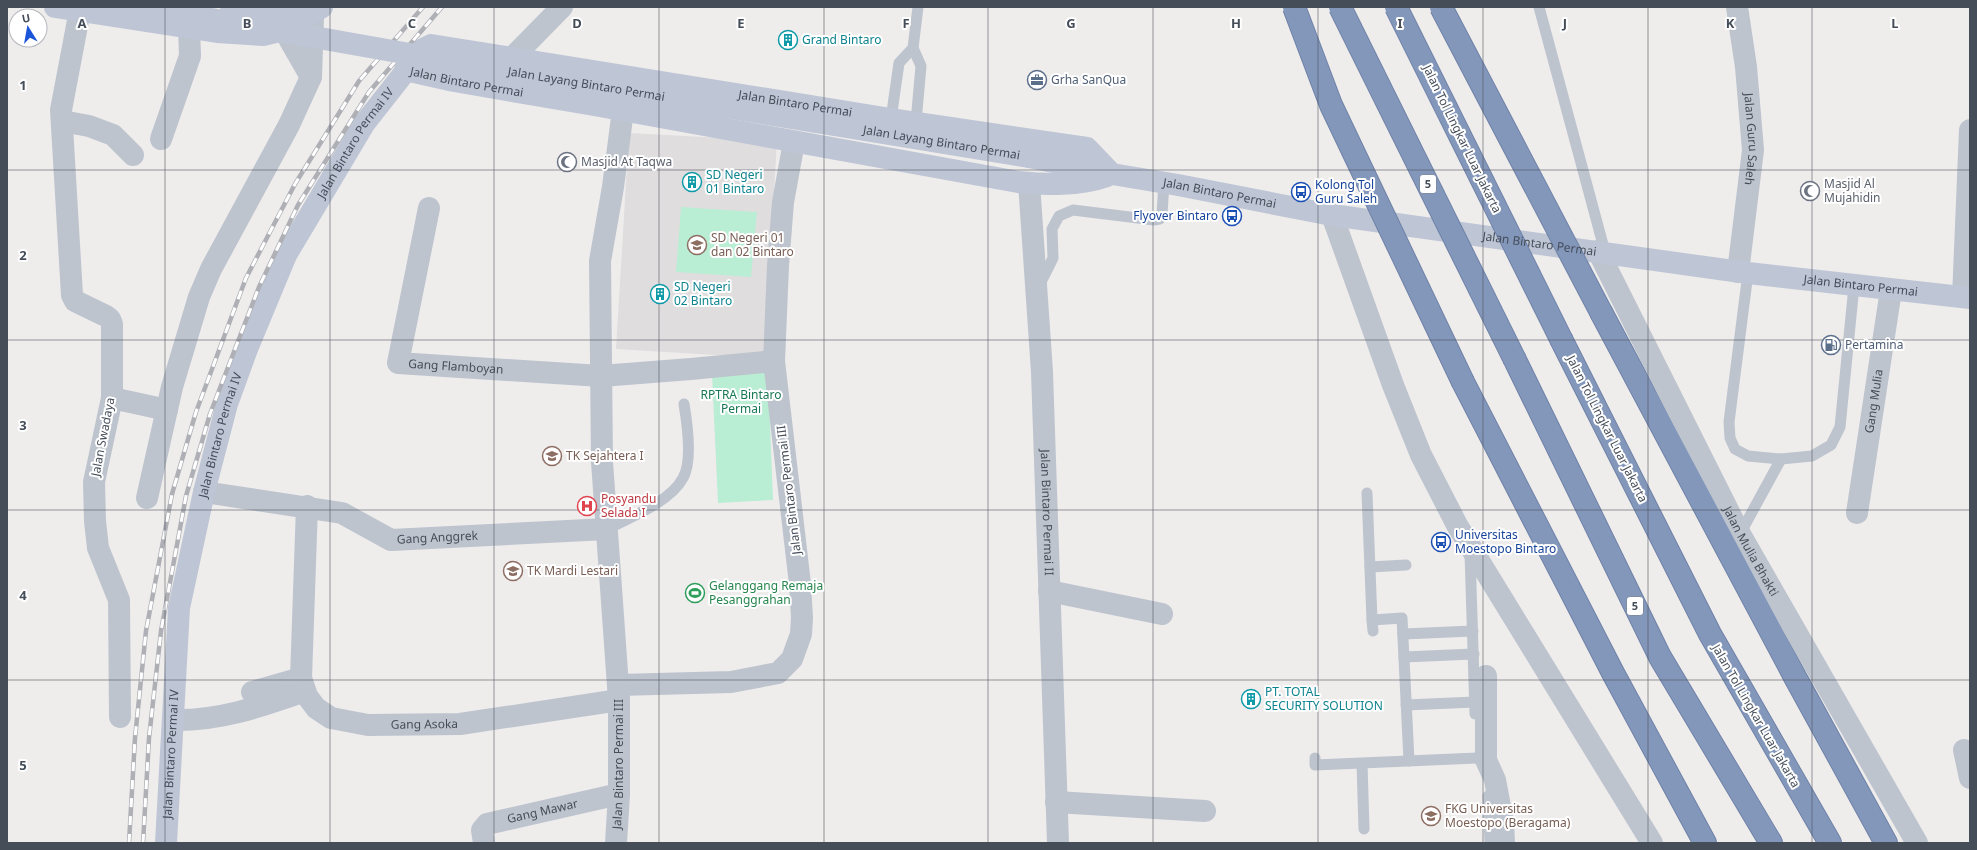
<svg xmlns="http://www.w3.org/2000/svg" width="1977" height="850" font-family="'Noto Sans',sans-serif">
<rect width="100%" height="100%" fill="#efecec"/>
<!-- education -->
<path fill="#e0ddde" d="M629,133L777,141L764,358L616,349Z"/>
<!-- green -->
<g fill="#b9edd4">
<path d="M681,207L757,212L751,277L676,272Z"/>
<path d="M712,373H768L773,500L718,503Z"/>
</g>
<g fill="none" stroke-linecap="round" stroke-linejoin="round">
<defs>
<g id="highway">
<path d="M1602,314L1795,677L1886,843"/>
<path d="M1562,341L1710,634L1830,843"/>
<path d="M1515,360L1660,657L1771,843"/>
<path d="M1463,382L1613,673L1705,843"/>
</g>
</defs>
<!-- highway casing -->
<use href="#highway" stroke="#6f82a7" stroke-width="24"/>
<!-- lane -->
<g stroke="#bdc4ce" stroke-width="11">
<path d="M1539,7L1605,252"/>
<path d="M891,119L899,63L913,48"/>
<path d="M916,122L921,66L913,48L918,7"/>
<path d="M1748,273L1729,422L1730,438L1735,449L1748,456L1781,459L1812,456L1831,445L1840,427L1854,286"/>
<path d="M1040,284L1053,258L1052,229L1059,216L1073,210L1154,220L1160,219L1162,214L1164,182"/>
<path d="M1367,493L1372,620L1402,618L1409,761"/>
<path d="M607,529C631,517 670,502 683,478C693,461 687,422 684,404"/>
<path d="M1740,534L1781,459"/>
<path d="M1470,553L1475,714"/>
<path d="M1370,567L1406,565"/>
<path d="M1372,620L1373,631"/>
<path d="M1403,634L1473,631"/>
<path d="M1404,657L1474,654"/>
<path d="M1406,705L1475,702"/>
<path d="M1315,758V765L1477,758"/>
<path d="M1362,764L1364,829"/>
<path d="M1488,796L1490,843"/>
</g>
<!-- street -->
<g stroke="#bdc4ce" stroke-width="22">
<path id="s1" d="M1737,7L1746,67L1753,150L1738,272"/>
<path d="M80,10L61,110L72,295L75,301L106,316L110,319L112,324V398L94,482L95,521L98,548L119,600L120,717"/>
<path d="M284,30L311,77"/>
<path d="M512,58L562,7"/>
<path d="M62,121L89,126L113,135L133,155"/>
<path d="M161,139L190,56L189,27"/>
<path id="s2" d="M1029,183L1042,372L1058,843"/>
<path id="s3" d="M429,208L398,363L601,376L691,369L774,361"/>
<path d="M1332,215L1393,385L1421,455L1457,525L1652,843"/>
<path id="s4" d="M1598,251L1740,534L1917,843"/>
<path d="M1963,297L1970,130"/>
<path d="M112,398L167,410"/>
<path id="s5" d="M204,492L342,513L391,540L607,529"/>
<path d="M147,498L172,387L199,297L211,269L289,125L311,77L313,17"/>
<path id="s6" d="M1857,513L1891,290"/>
<path d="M1049,591L1162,614"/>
<path d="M1486,676V760L1495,780L1503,822L1504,843"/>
<path d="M301,678L307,506"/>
<path d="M619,685L731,682L778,673L792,659L801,634L802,618L800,584L774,361L778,266L783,202L794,142"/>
<path id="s7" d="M252,692L301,678L307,696L316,708L331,718L368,725L460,724L619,700"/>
<path d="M173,720C220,721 262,706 305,691"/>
<path d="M1964,750L1970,778"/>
<path d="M1056,802L1205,811"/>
<path id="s8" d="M484,843L482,830L487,824L619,794"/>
<path id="s9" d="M616,843L619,794V700L602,462L600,261L613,187L623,110"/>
</g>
<!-- secondary -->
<g stroke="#bec6d5" stroke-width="22">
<path d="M55,7L217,32L263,35L284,30L322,7"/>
<path d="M231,7L284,13H312"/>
<path id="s10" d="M405,70L454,81L594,105L1018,182C1048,185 1078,186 1107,176"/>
<path id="s11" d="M1029,157L1112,174L1178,185L1332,215L1748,273L1970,298"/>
<path id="s12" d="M166,843L179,608L204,492L227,404L247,349L286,255L364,124L423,49L431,45L891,119L1087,148L1112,174"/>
</g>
<!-- highway -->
<use href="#highway" stroke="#8397bb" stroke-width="22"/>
<defs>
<g id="rail">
<path d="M129,843L135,738L146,631L172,494L196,412L246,278L295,184L359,81L423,7"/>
<path d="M143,843L149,738L161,631L186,496L210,414L259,287L298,205L369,92L442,7"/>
</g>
</defs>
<!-- rail casing -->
<use href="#rail" stroke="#aeb0b6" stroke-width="4.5"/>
<!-- rail -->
<use href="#rail" stroke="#fff" stroke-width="3" stroke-dasharray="9" stroke-linecap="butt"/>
<defs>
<g id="highway-bridge">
<path d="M1294,7L1331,105L1463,382"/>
<path d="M1340,7L1515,360"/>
<path d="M1396,7L1562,341"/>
<path d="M1441,7L1602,314"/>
</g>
</defs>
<!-- highway-bridge casing -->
<use href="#highway-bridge" stroke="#6f82a7" stroke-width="24" stroke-linecap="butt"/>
<!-- secondary-bridge -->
<path stroke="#bec6d5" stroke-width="22" id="s13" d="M144,7L500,70L1029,157"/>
<!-- highway-bridge -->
<use href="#highway-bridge" stroke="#8397bb" stroke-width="22"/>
</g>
<!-- grid -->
<path fill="none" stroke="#454d59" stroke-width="1" stroke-opacity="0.55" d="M165,7V843M330,7V843M494,7V843M659,7V843M824,7V843M988,7V843M1153,7V843M1318,7V843M1483,7V843M1648,7V843M1812,7V843M7,170H1970M7,340H1970M7,510H1970M7,680H1970"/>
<!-- icons -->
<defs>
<symbol id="building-ring" viewBox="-11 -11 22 22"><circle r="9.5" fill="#fff" stroke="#0f9aa8" stroke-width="1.5"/><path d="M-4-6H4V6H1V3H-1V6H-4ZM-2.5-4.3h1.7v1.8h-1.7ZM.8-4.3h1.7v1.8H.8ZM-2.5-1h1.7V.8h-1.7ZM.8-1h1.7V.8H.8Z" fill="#0f9aa8"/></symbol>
<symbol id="office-ring" viewBox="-11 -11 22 22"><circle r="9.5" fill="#fff" stroke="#5c6f8a" stroke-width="1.5"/><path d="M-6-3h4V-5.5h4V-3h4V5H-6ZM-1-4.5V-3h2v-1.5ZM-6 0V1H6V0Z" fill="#5c6f8a"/></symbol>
<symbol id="mosque-ring" viewBox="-11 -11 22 22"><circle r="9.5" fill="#fff" stroke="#6b7280" stroke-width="1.5"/><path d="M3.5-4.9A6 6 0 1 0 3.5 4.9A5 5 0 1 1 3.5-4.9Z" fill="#6b7280"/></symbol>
<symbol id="bus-ring" viewBox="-11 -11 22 22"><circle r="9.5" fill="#fff" stroke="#1a4fb4" stroke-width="1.5"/><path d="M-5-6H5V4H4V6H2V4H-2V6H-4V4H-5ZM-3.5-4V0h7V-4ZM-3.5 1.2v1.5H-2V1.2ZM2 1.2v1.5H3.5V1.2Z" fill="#1a4fb4"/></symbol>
<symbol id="school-ring" viewBox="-11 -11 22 22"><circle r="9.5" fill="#fff" stroke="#8d6e63" stroke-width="1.5"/><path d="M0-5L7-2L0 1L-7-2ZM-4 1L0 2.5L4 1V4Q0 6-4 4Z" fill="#8d6e63"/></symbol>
<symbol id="fuel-ring" viewBox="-11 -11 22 22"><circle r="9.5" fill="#fff" stroke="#5c6f8a" stroke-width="1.5"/><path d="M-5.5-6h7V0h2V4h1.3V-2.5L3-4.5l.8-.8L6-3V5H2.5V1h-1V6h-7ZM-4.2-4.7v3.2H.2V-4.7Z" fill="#5c6f8a"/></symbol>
<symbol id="hospital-ring" viewBox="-11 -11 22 22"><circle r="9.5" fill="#fff" stroke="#e0444e" stroke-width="1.5"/><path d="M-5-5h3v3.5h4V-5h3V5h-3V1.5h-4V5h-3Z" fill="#e0444e"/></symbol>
<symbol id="stadium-ring" viewBox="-11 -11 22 22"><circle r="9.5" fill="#fff" stroke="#2e9e5b" stroke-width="1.5"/><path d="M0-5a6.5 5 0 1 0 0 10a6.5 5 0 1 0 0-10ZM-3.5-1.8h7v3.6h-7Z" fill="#2e9e5b"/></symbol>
<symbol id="university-ring" viewBox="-11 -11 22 22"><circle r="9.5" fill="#fff" stroke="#8d6e63" stroke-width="1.5"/><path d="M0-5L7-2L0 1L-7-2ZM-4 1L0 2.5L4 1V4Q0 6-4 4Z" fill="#8d6e63"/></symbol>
</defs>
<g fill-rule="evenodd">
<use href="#building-ring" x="777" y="29" width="22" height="22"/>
<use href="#office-ring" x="1026" y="69" width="22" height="22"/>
<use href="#mosque-ring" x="556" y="151" width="22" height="22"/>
<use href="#building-ring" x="681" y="171" width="22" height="22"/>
<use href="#mosque-ring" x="1799" y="180" width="22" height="22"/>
<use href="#bus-ring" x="1290" y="181" width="22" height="22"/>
<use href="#bus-ring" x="1221" y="205" width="22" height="22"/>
<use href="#school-ring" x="686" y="234" width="22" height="22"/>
<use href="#building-ring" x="649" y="283" width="22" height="22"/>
<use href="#fuel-ring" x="1820" y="334" width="22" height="22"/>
<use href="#school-ring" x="541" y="445" width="22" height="22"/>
<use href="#hospital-ring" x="576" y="495" width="22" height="22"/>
<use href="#bus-ring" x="1430" y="531" width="22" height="22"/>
<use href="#school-ring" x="502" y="560" width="22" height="22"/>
<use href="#stadium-ring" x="684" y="582" width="22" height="22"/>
<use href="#building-ring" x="1240" y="688" width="22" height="22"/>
<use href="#university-ring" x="1420" y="805" width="22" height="22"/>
</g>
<g text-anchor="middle" stroke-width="4" stroke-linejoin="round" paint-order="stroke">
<!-- shield labels -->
<g fill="#fff" stroke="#7d828b" stroke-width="1">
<rect x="1420" y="175" width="16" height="18" rx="3"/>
<rect x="1627" y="597" width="16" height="18" rx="3"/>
</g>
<g font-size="11" font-weight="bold" fill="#454d59">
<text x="1428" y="188">5</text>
<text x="1635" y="610">5</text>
</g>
<!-- culture labels -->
<g font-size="12" fill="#0d838f" stroke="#fff" text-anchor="start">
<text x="802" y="44">Grand Bintaro</text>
<text x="706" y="179">SD Negeri<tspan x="706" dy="14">01 Bintaro</tspan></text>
<text x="674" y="291">SD Negeri<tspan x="674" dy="14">02 Bintaro</tspan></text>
<text x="1265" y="696">PT. TOTAL<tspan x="1265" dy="14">SECURITY SOLUTION</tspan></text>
</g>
<!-- service labels -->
<g font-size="12" fill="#4e5e75" stroke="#fff" text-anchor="start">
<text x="1051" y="84">Grha SanQua</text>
<text x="1845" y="349">Pertamina</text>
</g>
<!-- street labels -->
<g font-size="12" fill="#454d59" stroke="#fff">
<text dy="4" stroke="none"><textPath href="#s10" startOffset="63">Jalan Bintaro Permai</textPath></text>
<text dy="4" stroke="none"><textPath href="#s13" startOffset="449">Jalan Layang Bintaro Permai</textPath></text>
<text dy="4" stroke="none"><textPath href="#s12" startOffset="1231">Jalan Bintaro Permai</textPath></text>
<text transform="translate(1462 139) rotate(64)" y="4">Jalan Tol Lingkar Luar Jakarta</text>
<text dy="4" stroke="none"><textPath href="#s1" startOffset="133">Jalan Guru Saleh</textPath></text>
<text dy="4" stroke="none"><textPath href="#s13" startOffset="809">Jalan Layang Bintaro Permai</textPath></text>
<text dy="4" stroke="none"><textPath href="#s12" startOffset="737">Jalan Bintaro Permai IV</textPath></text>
<text dy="4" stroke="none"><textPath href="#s11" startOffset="194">Jalan Bintaro Permai</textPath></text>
<text dy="4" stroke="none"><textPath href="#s11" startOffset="518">Jalan Bintaro Permai</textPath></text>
<text dy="4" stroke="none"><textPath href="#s11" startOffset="842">Jalan Bintaro Permai</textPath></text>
<text dy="4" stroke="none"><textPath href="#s3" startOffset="216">Gang Flamboyan</textPath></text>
<text dy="4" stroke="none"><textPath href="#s6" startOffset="113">Gang Mulia</textPath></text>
<text transform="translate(1607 429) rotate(63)" y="4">Jalan Tol Lingkar Luar Jakarta</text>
<text dy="4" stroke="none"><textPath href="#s12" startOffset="413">Jalan Bintaro Permai IV</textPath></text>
<text transform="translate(103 437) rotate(-79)" y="4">Jalan Swadaya</text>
<text transform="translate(789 490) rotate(-97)" y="4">Jalan Bintaro Permai III</text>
<text dy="4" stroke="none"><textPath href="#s2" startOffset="330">Jalan Bintaro Permai II</textPath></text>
<text dy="4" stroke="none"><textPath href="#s5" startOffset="242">Gang Anggrek</textPath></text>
<text dy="4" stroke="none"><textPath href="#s4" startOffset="337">Jalan Mulia Bhakti</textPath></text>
<text transform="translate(1756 716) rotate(60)" y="4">Jalan Tol Lingkar Luar Jakarta</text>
<text dy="4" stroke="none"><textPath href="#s7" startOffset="197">Gang Asoka</textPath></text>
<text dy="4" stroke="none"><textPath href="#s12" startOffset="89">Jalan Bintaro Permai IV</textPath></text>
<text dy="4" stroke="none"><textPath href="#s9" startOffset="79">Jalan Bintaro Permai III</textPath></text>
<text dy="4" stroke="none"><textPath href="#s8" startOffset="78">Gang Mawar</textPath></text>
</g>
<!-- worship labels -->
<g font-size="12" fill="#5b616d" stroke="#fff" text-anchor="start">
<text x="581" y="166">Masjid At Taqwa</text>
<text x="1824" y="188">Masjid Al<tspan x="1824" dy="14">Mujahidin</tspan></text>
</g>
<!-- transit labels -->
<g font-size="12" fill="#164399" stroke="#fff" text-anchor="start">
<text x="1315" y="189">Kolong Tol<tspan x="1315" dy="14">Guru Saleh</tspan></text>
<text x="1218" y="220" text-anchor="end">Flyover Bintaro</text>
<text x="1455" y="539">Universitas<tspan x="1455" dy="14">Moestopo Bintaro</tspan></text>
</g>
<!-- education labels -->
<g font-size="12" fill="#785e54" stroke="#fff" text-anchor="start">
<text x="711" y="242">SD Negeri 01<tspan x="711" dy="14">dan 02 Bintaro</tspan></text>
<text x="566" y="460">TK Sejahtera I</text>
<text x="527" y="575">TK Mardi Lestari</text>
<text x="1445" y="813">FKG Universitas<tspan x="1445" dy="14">Moestopo (Beragama)</tspan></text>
</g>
<!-- park labels -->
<g font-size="12" fill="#177854" stroke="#fff">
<text x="741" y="399">RPTRA Bintaro<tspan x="741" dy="14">Permai</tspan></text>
</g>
<!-- health labels -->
<g font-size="12" fill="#be3a42" stroke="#fff" text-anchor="start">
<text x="601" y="503">Posyandu<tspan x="601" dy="14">Selada I</tspan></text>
</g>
<!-- leisure labels -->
<g font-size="12" fill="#27864d" stroke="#fff" text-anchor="start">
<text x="709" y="590">Gelanggang Remaja<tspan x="709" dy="14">Pesanggrahan</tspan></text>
</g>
</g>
<g font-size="13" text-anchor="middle" font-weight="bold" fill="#454d59" stroke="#fff" stroke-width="4" stroke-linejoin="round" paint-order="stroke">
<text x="82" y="28">A</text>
<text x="247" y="28">B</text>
<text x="412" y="28">C</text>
<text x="577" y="28">D</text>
<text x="741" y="28">E</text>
<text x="906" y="28">F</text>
<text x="1071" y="28">G</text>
<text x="1236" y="28">H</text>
<text x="1400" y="28">I</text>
<text x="1565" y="28">J</text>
<text x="1730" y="28">K</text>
<text x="1895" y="28">L</text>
<text x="23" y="90">1</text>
<text x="23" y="260">2</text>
<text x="23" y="430">3</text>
<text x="23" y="600">4</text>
<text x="23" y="770">5</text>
</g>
<!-- border -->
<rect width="1977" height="850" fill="none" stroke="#454d59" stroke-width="16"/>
<!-- north arrow -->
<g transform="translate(28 28) rotate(349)"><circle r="19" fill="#ffffff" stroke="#b5b8bd"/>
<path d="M0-3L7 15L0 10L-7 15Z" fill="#1b55d9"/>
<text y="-6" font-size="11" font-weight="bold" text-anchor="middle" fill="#454d59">U</text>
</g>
</svg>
